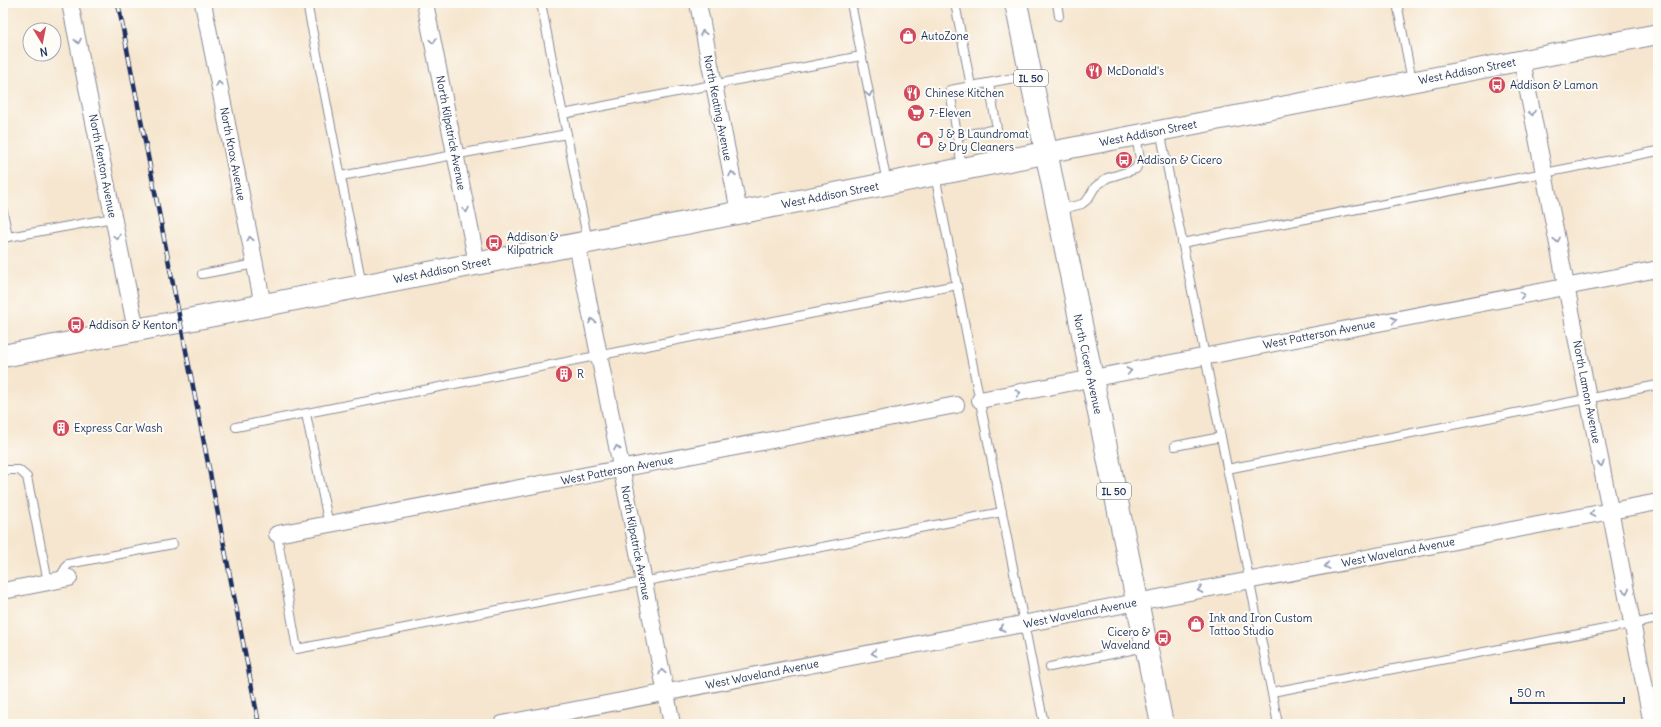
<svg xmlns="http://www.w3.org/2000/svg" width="1661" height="727" font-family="Delius,sans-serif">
<rect width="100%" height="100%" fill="#fdfcf7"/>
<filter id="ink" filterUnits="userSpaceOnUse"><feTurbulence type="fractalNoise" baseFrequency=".025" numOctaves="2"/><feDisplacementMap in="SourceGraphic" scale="8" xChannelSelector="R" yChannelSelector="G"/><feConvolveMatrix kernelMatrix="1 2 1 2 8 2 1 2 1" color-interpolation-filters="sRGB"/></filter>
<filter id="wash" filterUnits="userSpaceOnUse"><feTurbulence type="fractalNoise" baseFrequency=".012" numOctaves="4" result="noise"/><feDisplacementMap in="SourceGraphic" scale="16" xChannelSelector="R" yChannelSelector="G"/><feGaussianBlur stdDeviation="0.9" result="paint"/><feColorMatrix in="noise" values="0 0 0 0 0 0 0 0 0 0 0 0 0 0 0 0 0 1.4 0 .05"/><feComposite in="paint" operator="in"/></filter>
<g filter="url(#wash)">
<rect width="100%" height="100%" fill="#f6e6cf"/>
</g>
<g filter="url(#ink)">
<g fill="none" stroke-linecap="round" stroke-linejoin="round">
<defs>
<g id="service">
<path d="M307,3L362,285"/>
<path d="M541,3L588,242"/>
<path d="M851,3L887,183"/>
<path d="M955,3L971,86"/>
<path d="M1057,3L1059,16"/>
<path d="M1397,3L1412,81"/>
<path d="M851,5L861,3"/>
<path d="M563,114L861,56"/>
<path d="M1160,130L1278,724"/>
<path d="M957,136L997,129L989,83"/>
<path d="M962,168L950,90L1030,75"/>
<path d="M935,175L1044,724"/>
<path d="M341,176L567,134"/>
<path d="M1058,210L1082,204L1088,199L1095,187L1107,178L1136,169L1140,159L1136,136"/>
<path d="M3,212L8,237"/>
<path d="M3,238L113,218"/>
<path d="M1182,243L1658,151"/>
<path d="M202,274L255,264"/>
<path d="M306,414L329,525"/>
<path d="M236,427L957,285"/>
<path d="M1175,446L1221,437"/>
<path d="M1227,469L1658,385"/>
<path d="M3,470H19L27,477L48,582"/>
<path d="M277,534L297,649L1002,512"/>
<path d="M58,580L68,564L173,544"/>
<path d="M1050,667L1145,647"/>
<path d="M1272,692L1658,619"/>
</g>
<g id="minor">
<path d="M70,3L136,330"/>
<path d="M203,3L263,305"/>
<path d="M425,3L477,263"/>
<path d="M698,3L739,212"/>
<path d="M1522,61L1652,724"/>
<path d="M577,244L672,724"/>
<path d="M980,400L1658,269"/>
<path d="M277,534L956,405"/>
<path d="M3,591L69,578"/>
<path d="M502,724L1658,502"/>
</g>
<path id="tertiary" d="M1045,153L1658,34"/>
<path id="secondary" d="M3,356L1045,153"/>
<path id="primary" d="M1016,3L1162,724"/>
</defs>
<!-- service casing -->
<use href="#service" stroke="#888a96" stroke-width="10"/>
<!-- minor casing -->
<use href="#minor" stroke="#888a96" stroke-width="18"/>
<!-- tertiary casing -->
<use href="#tertiary" stroke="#888a96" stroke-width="22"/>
<!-- secondary casing -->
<use href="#secondary" stroke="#888a96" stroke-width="24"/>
<!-- primary casing -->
<use href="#primary" stroke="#888a96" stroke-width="24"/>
<!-- service -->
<use href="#service" stroke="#fff" stroke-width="8"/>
<!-- minor -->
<use href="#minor" stroke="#fff" stroke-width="16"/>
<!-- tertiary -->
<use href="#tertiary" stroke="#fff" stroke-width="20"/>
<!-- secondary -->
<use href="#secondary" stroke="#fff" stroke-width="22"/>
<!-- primary -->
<use href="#primary" stroke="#fff" stroke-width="22"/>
<defs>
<path id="rail" d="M118,3L259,724"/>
</defs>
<!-- rail casing -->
<use href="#rail" stroke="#1b2f5e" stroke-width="4.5"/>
<!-- rail -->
<use href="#rail" stroke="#fdfcf7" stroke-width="3" stroke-dasharray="9" stroke-linecap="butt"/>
</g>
<!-- one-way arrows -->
<defs><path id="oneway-chevron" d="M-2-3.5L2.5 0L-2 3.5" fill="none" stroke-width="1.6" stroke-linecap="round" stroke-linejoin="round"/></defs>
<g stroke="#8d97ae">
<use href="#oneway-chevron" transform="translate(703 33) rotate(-101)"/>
<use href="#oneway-chevron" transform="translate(78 41) rotate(79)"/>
<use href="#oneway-chevron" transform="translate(433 41) rotate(79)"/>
<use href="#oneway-chevron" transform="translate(219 84) rotate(-101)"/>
<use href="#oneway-chevron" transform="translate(869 94) rotate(79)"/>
<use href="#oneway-chevron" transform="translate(1532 113) rotate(79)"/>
<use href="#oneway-chevron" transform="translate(732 174) rotate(-101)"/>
<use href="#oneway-chevron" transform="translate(466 210) rotate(79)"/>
<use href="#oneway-chevron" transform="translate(117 237) rotate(79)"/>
<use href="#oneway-chevron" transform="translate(250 239) rotate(-101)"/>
<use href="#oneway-chevron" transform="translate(1557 240) rotate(79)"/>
<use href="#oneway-chevron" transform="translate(1522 295) rotate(-11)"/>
<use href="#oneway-chevron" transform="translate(1394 320) rotate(-11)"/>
<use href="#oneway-chevron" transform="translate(592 321) rotate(-101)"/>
<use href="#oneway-chevron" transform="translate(1129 371) rotate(-11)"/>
<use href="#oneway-chevron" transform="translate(1018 393) rotate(-11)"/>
<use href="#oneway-chevron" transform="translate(617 448) rotate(-101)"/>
<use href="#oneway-chevron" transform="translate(1601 464) rotate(79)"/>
<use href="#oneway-chevron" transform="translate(1592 514) rotate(169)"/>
<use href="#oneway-chevron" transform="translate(1327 566) rotate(169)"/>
<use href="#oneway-chevron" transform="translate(1200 590) rotate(169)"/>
<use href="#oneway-chevron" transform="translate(1626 591) rotate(79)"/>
<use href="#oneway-chevron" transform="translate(1002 628) rotate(169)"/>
<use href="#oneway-chevron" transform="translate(874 653) rotate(169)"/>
<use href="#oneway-chevron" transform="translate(662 672) rotate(-101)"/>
</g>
</g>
<!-- icons -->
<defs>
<symbol id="shop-disc" viewBox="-11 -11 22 22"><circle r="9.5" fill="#d1495b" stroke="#fdfcf7"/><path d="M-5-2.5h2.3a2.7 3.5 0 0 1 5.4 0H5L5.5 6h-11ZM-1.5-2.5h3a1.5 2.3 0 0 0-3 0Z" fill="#fff"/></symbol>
<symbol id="restaurant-disc" viewBox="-11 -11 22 22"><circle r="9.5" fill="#d1495b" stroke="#fdfcf7"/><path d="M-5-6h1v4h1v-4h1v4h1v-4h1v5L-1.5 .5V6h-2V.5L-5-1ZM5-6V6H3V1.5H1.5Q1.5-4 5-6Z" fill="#fff"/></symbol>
<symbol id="bus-disc" viewBox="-11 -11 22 22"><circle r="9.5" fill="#d1495b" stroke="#fdfcf7"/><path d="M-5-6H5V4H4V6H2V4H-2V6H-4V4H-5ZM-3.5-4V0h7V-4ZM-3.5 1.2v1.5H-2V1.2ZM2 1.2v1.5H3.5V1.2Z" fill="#fff"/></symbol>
<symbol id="supermarket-disc" viewBox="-11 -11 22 22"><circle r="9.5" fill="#d1495b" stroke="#fdfcf7"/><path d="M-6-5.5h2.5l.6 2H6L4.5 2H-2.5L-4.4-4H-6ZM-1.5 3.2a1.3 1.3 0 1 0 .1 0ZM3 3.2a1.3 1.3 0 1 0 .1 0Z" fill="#fff"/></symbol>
<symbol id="building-disc" viewBox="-11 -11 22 22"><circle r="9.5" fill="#d1495b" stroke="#fdfcf7"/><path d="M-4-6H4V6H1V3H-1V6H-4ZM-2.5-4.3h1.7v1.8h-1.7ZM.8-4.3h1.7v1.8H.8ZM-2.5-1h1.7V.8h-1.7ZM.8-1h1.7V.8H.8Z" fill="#fff"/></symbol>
</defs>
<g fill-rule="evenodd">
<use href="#shop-disc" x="898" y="26" width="20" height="20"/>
<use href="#restaurant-disc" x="1084" y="61" width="20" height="20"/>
<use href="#bus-disc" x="1487" y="75" width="20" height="20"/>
<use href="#restaurant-disc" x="902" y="83" width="20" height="20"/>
<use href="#supermarket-disc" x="906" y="103" width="20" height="20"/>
<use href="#shop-disc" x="915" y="130" width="20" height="20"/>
<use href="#bus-disc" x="1114" y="150" width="20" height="20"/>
<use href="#bus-disc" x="484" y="233" width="20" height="20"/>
<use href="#bus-disc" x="66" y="315" width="20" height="20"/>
<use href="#building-disc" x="554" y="364" width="20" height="20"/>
<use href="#building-disc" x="51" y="418" width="20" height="20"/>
<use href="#shop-disc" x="1186" y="614" width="20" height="20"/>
<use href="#bus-disc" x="1153" y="628" width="20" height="20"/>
</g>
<g text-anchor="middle" stroke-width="4" stroke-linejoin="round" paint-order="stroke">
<!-- shield labels -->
<g fill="#fdfcf7" stroke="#5f6c8c" stroke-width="1">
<rect x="1014" y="70" width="34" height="16" rx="3"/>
<rect x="1097" y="483" width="34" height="16" rx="3"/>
</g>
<g font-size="10" font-weight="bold" fill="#1b2f5e">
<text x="1031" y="82">IL 50</text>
<text x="1114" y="495">IL 50</text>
</g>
<!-- poi labels -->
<g font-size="11" fill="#1b2f5e" stroke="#fdfcf7" text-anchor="start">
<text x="921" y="40">AutoZone</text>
<text x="1107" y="75">McDonald's</text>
<text x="1510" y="89">Addison &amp; Lamon</text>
<text x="925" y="97">Chinese Kitchen</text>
<text x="929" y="117">7-Eleven</text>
<text x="938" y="138">J &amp; B Laundromat<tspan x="938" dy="13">&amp; Dry Cleaners</tspan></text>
<text x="1137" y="164">Addison &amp; Cicero</text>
<text x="507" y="241">Addison &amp;<tspan x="507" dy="13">Kilpatrick</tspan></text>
<text x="89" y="329">Addison &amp; Kenton</text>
<text x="577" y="378">R</text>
<text x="74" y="432">Express Car Wash</text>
<text x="1209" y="622">Ink and Iron Custom<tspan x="1209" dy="13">Tattoo Studio</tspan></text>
<text x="1150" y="636" text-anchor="end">Cicero &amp;<tspan x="1150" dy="13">Waveland</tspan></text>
</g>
<!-- street labels -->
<g font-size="11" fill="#1b2f5e" stroke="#fdfcf7">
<text transform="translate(1467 71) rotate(-11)" y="4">West Addison Street</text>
<text transform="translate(718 108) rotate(79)" y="4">North Keating Avenue</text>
<text transform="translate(451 133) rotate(79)" y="4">North Kilpatrick Avenue</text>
<text transform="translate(1148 133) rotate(-11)" y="4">West Addison Street</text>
<text transform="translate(233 154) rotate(79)" y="4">North Knox Avenue</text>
<text transform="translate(103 166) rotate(79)" y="4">North Kenton Avenue</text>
<text transform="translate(830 195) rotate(-11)" y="4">West Addison Street</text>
<text transform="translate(442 270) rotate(-11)" y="4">West Addison Street</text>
<text transform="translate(1319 334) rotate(-11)" y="4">West Patterson Avenue</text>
<text transform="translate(1088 364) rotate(78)" y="4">North Cicero Avenue</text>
<text transform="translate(1587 392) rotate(79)" y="4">North Lamon Avenue</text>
<text transform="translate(617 470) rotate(-11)" y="4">West Patterson Avenue</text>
<text transform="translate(636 543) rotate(79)" y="4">North Kilpatrick Avenue</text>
<text transform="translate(1398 552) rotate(-11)" y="4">West Waveland Avenue</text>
<text transform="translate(1080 613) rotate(-11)" y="4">West Waveland Avenue</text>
<text transform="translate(762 674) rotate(-11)" y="4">West Waveland Avenue</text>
</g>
</g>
<!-- margin -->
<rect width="1661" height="727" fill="none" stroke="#fdfcf7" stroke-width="16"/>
<!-- north arrow -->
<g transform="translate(42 42) rotate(170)"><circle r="19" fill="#fdfcf7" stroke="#a3aaba"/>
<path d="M0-3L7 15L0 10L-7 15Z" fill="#d1495b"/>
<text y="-6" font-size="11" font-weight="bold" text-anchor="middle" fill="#1b2f5e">N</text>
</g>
<!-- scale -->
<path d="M1511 697v6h113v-6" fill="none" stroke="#1b2f5e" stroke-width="2"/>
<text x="1517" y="697" font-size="12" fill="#1b2f5e" stroke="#fdfcf7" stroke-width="3" paint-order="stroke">50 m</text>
</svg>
